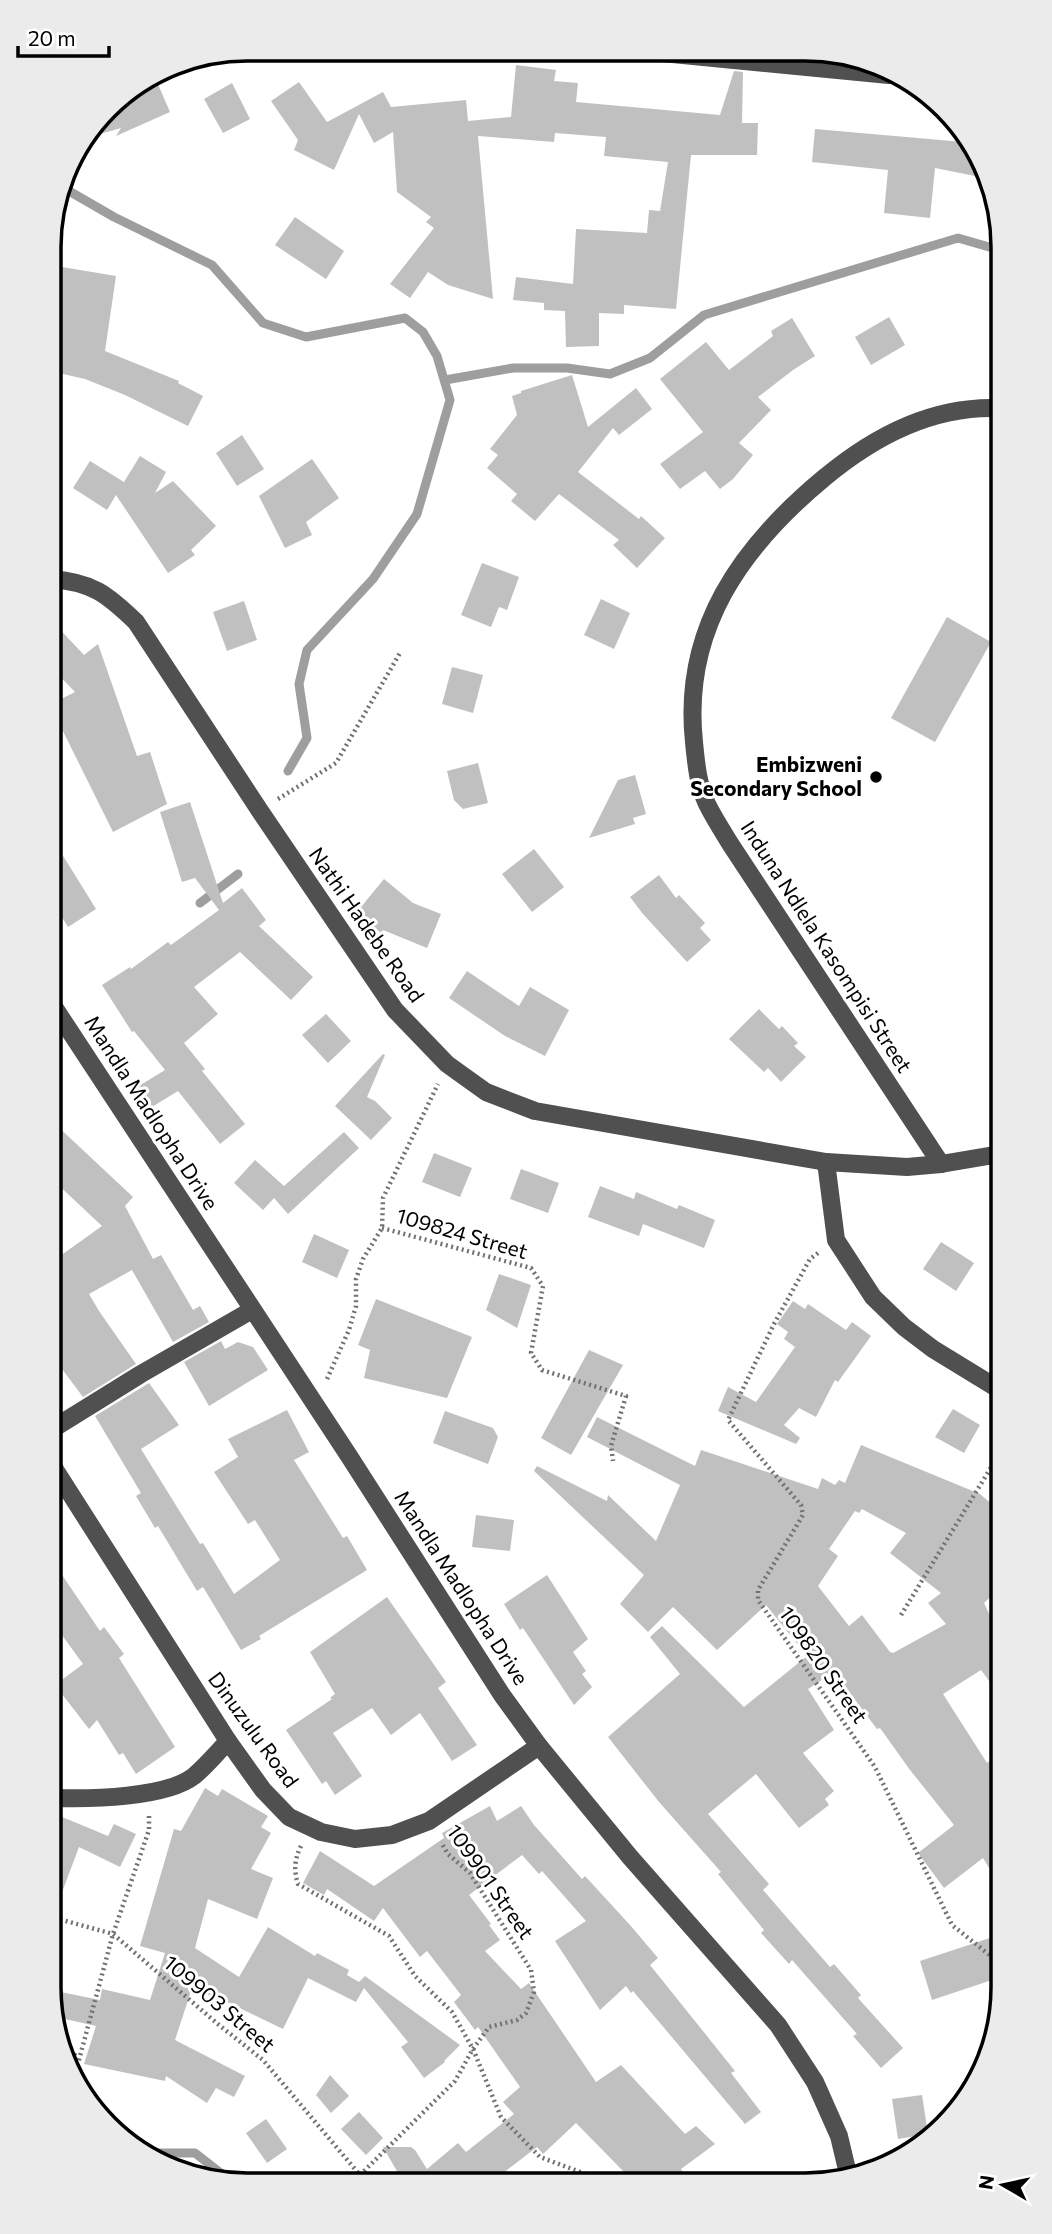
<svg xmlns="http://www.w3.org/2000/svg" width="1052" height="2234" font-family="Commissioner,sans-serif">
<rect width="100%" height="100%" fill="#fff"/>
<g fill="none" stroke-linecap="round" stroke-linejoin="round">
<!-- stream -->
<g stroke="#9e9e9e" stroke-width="9">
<path d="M62,187L114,217L212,265L263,323L306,337L405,318L423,332L437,356L450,400L417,514L373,579L307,650L299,684L307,738L288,771"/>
<path d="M445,380L513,368H567L610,374L650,358L704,315L958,238L996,249"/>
<path d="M200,903L238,874"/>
<path d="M151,2153H195L231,2181"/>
</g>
</g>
<!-- building -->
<g fill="#c0c0c0" fill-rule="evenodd">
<path d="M516,65L556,70L554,81L578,83L576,102L720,115L734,71L743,72L742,123H758L757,155H691L676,309L624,305V314L599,313V346L566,347L565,311L544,310V303L513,300L516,277L573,284L576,229L647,233L649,210L660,211L668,162L604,156L606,137L555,133L554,142L478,136L493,299L448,285L428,272L410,298L390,284L434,228L426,222L431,217L397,192L393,132L374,143L359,114L334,170L294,150L298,140L271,101L299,82L327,122L383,92L391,107L466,100L468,121L511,117Z"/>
<path d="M154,75L170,112L116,136L121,128L86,138L116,98Z"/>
<path d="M232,83L250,119L223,133L204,99Z"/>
<path d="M815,129L963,142L985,178L935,168L930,218L884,213L888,170L812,162Z"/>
<path d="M295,217L344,251L326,279L275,245Z"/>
<path d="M50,265L116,276L105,351L179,381L178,383L203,396L188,426L125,395L85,379L50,371Z"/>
<path d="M889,317L905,345L871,365L855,337Z"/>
<path d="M792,318L815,356L793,370L758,397L771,410L739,443L753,455L733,479L720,489L705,471L680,489L660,464L703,432L660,379L706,342L729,370L773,336L771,331Z"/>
<path d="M572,375L588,427L636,388L652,409L619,435L613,428L578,472L639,519L641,516L665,538L637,568L613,545L619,540L559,494L535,521L511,501L517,494L487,468L498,455L490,449L517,415L512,396L521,393V391Z"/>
<path d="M242,435L264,469L237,486L216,453Z"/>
<path d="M140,456L166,472L155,493L173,481L216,526L191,550L195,555L168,573L116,495L107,510L73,488L90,461L124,482Z"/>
<path d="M312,459L339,498L306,522L312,535L285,548L259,496Z"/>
<path d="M482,563L519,577L507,610L499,607L491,627L461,615Z"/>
<path d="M601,599L630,613L614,649L584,635Z"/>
<path d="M244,601L257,640L227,651L213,612Z"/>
<path d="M947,617L991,642L935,742L891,718Z"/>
<path d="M51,620L84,655L98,644L137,756L150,752L167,804L113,832L51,707V704L75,692L51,667Z"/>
<path d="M452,667L483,675L473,713L442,704Z"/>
<path d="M478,763L488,803L463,809L454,800L447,771Z"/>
<path d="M635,775L646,814L633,818L635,824L589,838L618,780Z"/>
<path d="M190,802L223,903L242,888L266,920L259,926L313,977L291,1000L240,952L194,987L218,1014L184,1043L205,1069L202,1071L245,1124L220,1144L178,1091L142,1113L129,1092L165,1070L134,1031L132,1032L102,985L130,967L131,969L168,942L171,945L219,910L195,878L182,882L160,812Z"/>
<path d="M52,838L96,909L68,927L52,901Z"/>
<path d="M534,849L564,887L532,912L502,874Z"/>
<path d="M659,875L676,898L679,895L705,923L700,928L711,940L687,962L643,914L630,897Z"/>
<path d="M384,879L413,903L441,914L427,948L383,930L381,933L356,913Z"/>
<path d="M467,971L519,1006L530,987L569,1010L545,1056L505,1036L449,998Z"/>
<path d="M759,1009L779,1029L782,1026L798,1043L794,1046L806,1057L781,1082L768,1068L764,1072L729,1039Z"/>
<path d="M326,1014L351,1041L328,1063L302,1035Z"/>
<path d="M383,1054L385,1055L367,1097L375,1101L392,1118L371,1140L335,1106Z"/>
<path d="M53,1122L133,1197L125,1206L153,1259L161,1255L193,1310L200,1306L209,1322L173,1342L132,1270L89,1294L99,1311L136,1364L83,1397L53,1357V1261L102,1226L53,1180Z"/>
<path d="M344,1132L359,1148L288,1214L274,1198L263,1210L234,1183L255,1160L284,1186Z"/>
<path d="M434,1153L472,1168L460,1197L422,1182Z"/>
<path d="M521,1169L559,1183L548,1213L510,1199Z"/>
<path d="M600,1186L634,1199L636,1192L677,1209L679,1205L715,1220L704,1248L643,1224L639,1236L588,1217Z"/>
<path d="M314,1234L349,1250L337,1278L302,1262Z"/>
<path d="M941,1242L974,1263L956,1291L923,1269Z"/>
<path d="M499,1274L531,1285L517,1328L486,1310Z"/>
<path d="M376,1299L472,1337L447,1398L364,1378L370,1350L358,1345Z"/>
<path d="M793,1301L805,1309L808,1304L846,1330L852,1322L871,1336L838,1382L835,1380L816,1417L799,1408L784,1425L800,1438L796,1444L718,1411L728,1387L756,1402L795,1347L784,1339L788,1332L777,1324Z"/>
<path d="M221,1341L225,1349L238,1342L253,1347L268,1370L209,1406L184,1362Z"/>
<path d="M589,1350L623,1365L571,1455L541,1438Z"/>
<path d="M149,1383L179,1425L141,1449L200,1544L203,1543L234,1594L280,1560L255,1520L248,1524L214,1472L238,1457L228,1439L287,1410L309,1452L294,1460L343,1538L347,1536L367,1570L259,1636L261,1639L241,1650L203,1587L197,1591L158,1526L155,1528L136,1496L141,1493L95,1416Z"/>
<path d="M953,1409L980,1425L964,1453L935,1437Z"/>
<path d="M445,1411L493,1428L498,1437L488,1464L433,1443Z"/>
<path d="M597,1417L695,1466L701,1450L818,1489L822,1478L835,1485L839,1480L845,1483L861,1445L980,1494L1001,1512V1587L984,1603L1001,1639V1697L981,1670L943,1694L987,1763L1002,1752V1889L983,1858L944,1888L918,1853L954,1825L910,1770L880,1728L877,1729L834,1672L808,1689L834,1730L803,1753L834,1791L825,1799L829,1805L799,1828L756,1774L708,1814L769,1884L763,1890L830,1967L834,1964L861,1995L858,1998L903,2048L881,2068L853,2036L857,2034L792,1960L789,1964L761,1933L764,1930L718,1874L721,1872L659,1802L608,1737L680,1674L650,1637L662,1626L744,1707L807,1656L766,1605L717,1650L673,1607L648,1632L620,1604L644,1575L534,1471L537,1466L607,1501L608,1495L656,1541L680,1485L587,1437ZM862,1509L906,1533L890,1553L941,1593L928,1603L946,1624L893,1653L890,1652L862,1615L849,1626L818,1586L838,1556L829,1549L855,1511L859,1513Z"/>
<path d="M476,1515L514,1520L510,1551L472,1547Z"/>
<path d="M54,1563L100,1631L104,1627L124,1654L119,1658L175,1747L136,1774L123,1753L119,1755L97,1720L89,1729L55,1685L83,1664L54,1624Z"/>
<path d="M547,1575L588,1639L573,1652L586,1671L582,1674L592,1687L574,1705L523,1628L520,1630L504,1604Z"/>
<path d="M387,1597L446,1682L438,1688L477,1745L452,1761L420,1713L391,1735L372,1708L333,1733L362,1776L335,1795L326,1781L322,1784L286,1730L332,1699L330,1698L335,1694L310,1652Z"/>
<path d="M205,1788L218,1796L222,1789L268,1816L261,1827L271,1833L251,1869L273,1878L257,1919L208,1899L195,1948L239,1977L268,1927L315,1956L317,1953L349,1970L347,1975L359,1982L365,1976L460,2045L444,2061L445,2062L424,2078L401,2047L408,2042L364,1988L356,2002L308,1978L283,2029L223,2000L221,2003L193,1985L175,2040L245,2076L234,2097L216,2088L207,2103L166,2076L165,2081L84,2064L96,2026L56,2017V1991L100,2000L102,1989L150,2000L165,1953L140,1946L174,1829L181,1831Z"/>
<path d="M490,1806L497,1821L521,1806L534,1825L582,1879L585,1876L630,1925L658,1958L650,1965L735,2071L731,2073L761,2112L745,2124L633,1991L631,1993L626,1986L600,2010L555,1941L586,1921L542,1871L539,1874L522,1855L469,1895L491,1924L489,1925L500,1940L485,1951L521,1989L529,1983L596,2082L621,2065L685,2134L696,2126L715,2144L681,2169L687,2179H624V2172L576,2123L543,2154L537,2147L494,2180H402L383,2147H411L415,2150L427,2169L458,2143L466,2152L514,2114L503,2102L520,2087L478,2027L475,2030L454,2002L461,1995L427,1951L420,1957L383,1908L374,1921L327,1889L324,1895L303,1883L320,1851L374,1886L444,1838L442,1833Z"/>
<path d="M55,1814L108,1836L114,1824L136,1834L120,1867L79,1847L58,1903H55Z"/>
<path d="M999,1935L995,1979L932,2000L920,1961Z"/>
<path d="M330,2075L349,2096L331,2113L316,2095Z"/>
<path d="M922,2095L928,2134L898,2139L892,2099Z"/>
<path d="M359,2112L383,2138L366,2155L341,2129Z"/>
<path d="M266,2119L287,2149L267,2163L246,2133Z"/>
</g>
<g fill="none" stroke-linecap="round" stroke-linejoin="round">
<!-- path -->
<g stroke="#727272" stroke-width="4.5" stroke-dasharray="2 3.5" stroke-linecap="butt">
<path d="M278,799L336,763L400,653"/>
<path d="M382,1228L531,1268L543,1286L531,1353L542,1370L626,1396L611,1446L613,1461"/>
<path d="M818,1253L810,1259L774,1324L728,1420L801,1505L803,1515L758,1590V1600L875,1767L952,1925L1002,1965"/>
<path d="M327,1379L349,1330L356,1306V1279L363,1259L382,1228L383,1198L438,1084"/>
<path d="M901,1615L1001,1451"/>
<path d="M301,1846C294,1860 294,1871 298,1884L389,1936L415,1976L452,2012L473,2049L501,2117L540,2157L599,2179"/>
<path d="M55,1918L113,1934L219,2025L263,2060L365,2181"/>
<path d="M64,2052L78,2056"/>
<path d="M76,2071L113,1934L149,1830V1814"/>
<path d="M360,2175L455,2081L473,2049L489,2027L517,2020L526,2013L534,1992L531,1970L470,1873L448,1854L441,1842"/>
</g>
<!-- minor -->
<g stroke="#505050" stroke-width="18">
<path d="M652,52L889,75"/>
<path d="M51,579C92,582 107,594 136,622L260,811L395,1010L447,1064L486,1092L535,1111L826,1162L907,1167L941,1164L1000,1154"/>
<path d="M52,1004L349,1456L502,1695L539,1746L630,1857L778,2025L815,2082L839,2136L849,2178"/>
<path d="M826,1162L836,1240L873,1297L904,1327L933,1349L1000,1390"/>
<path d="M941,1164L731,845C723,832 714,818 707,804C698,785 696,763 694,742C682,629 741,547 824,478C873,437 932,406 997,408"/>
<path d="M54,1428L141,1374L252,1310"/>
<path d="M54,1468L228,1741L263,1790L289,1817L321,1832L355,1839L392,1835L429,1821L539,1746"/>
<path d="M55,1798C90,1799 166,1798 194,1776C206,1766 217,1753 228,1741"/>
</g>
</g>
<!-- markers -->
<circle fill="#000" stroke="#fff" stroke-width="2.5" cx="876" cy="777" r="7"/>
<g text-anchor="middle" stroke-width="6" stroke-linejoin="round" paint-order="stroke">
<!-- poi labels -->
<g font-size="21" font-weight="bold" fill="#000" stroke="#fff" text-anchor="end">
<text x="862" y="772">Embizweni<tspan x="862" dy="24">Secondary School</tspan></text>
</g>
<!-- street labels -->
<g font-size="21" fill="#000" stroke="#fff">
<text transform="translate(366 925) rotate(55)" y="7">Nathi Hadebe Road</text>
<text transform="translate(826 947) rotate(57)" y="7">Induna Ndlela Kasompisi Street</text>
<text transform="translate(151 1113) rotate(57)" y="7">Mandla Madlopha Drive</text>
<text transform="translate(462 1234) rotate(16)" y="7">109824 Street</text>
<text transform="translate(461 1588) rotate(57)" y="7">Mandla Madlopha Drive</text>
<text transform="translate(823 1665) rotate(55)" y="7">109820 Street</text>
<text transform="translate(253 1730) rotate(54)" y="7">Dinuzulu Road</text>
<text transform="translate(490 1882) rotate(55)" y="7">109901 Street</text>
<text transform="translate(219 2004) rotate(40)" y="7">109903 Street</text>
</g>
</g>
<!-- crop -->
<path d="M0 0H1052V2234H0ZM247 61H805A186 186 0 0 1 991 247V1987A186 186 0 0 1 805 2173H247A186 186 0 0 1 61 1987V247A186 186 0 0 1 247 61Z" fill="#ebebeb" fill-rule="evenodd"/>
<path fill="none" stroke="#000" stroke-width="3.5" d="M247 61H805A186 186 0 0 1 991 247V1987A186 186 0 0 1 805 2173H247A186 186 0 0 1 61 1987V247A186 186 0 0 1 247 61Z"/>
<!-- north arrow -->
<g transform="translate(1003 2185) rotate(279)" stroke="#ffffff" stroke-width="5" paint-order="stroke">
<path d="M0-5L12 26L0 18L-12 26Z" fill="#000000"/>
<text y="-10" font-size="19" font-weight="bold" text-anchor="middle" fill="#000000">N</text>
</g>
<!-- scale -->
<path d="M18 46v10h91v-10" fill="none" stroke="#000000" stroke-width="3.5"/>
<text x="28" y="46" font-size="21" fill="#000000" stroke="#ffffff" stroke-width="5" paint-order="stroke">20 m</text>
</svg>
